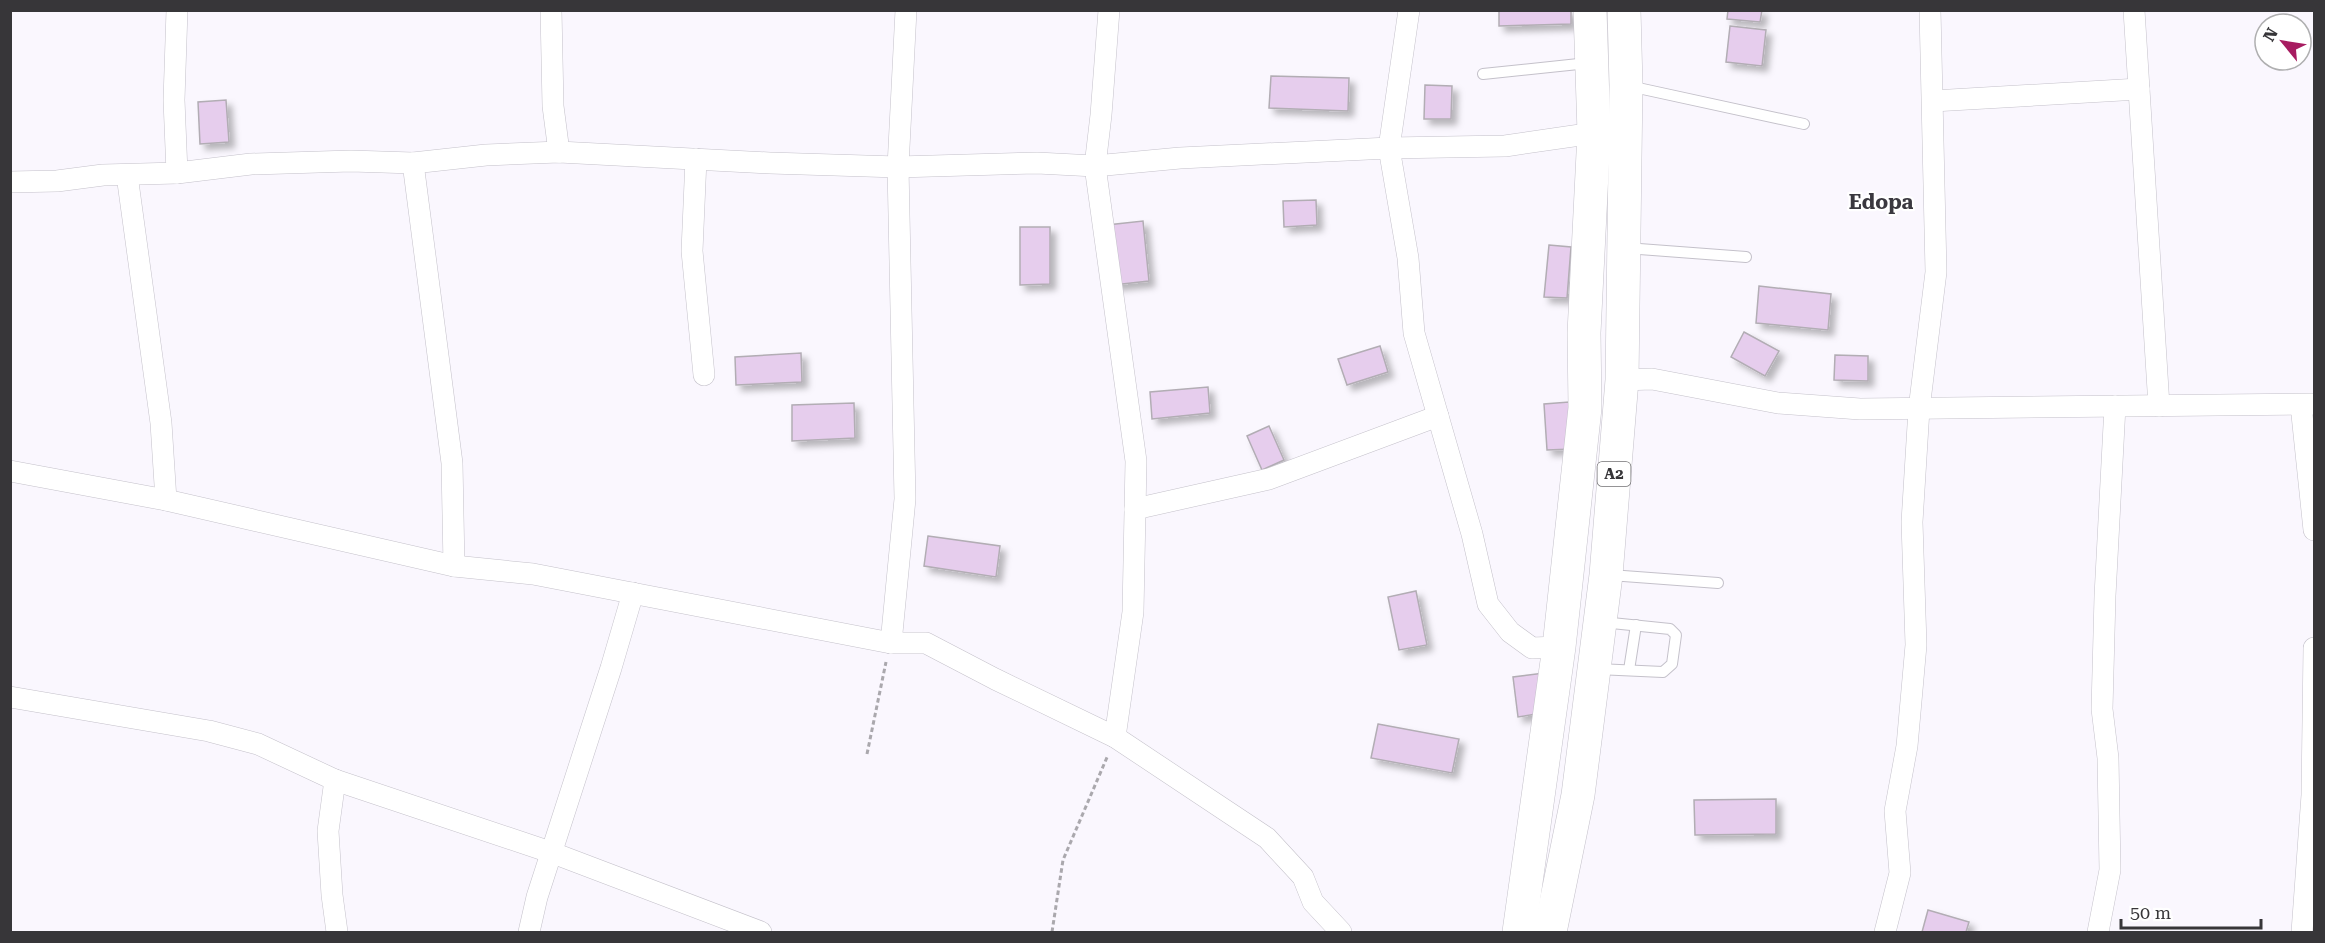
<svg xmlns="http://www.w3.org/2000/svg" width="2325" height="943" font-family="'Roboto Serif',serif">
<defs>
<filter id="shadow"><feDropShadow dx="5.5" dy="5.5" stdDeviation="3" flood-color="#0004"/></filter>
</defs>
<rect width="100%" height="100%" fill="#faf7fe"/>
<!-- building -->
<g fill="#e6cded" stroke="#b2adb4" stroke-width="1.5" filter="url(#shadow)">
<path d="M1499,10H1571V24L1499,26Z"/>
<path d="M1728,10H1762L1760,22L1727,19Z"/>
<path d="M1730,26L1766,30L1762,66L1726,62Z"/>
<path d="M1271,76L1349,78L1348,111L1269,108Z"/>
<path d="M1425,85L1452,86L1451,119H1424Z"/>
<path d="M226,100L229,142L200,144L198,102Z"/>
<path d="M1316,200L1317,225L1284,227L1283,201Z"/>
<path d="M1143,221L1149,281L1113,285L1107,225Z"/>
<path d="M1020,227H1050V284L1020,285Z"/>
<path d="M1549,245L1571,247L1567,298L1544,297Z"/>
<path d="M1759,286L1831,294L1828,330L1756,323Z"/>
<path d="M1744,332L1779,351L1765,376L1731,357Z"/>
<path d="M1380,346L1388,372L1347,385L1338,359Z"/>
<path d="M801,353L802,382L736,385L735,357Z"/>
<path d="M1835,355L1868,356V381L1834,380Z"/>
<path d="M1208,387L1210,413L1152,419L1150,392Z"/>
<path d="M1569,402L1572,449L1547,450L1544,404Z"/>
<path d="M854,403L855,438L792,441V405Z"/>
<path d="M1269,426L1284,460L1262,470L1247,436Z"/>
<path d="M928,536L1000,546L996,577L924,566Z"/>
<path d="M1416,591L1427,645L1399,650L1388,597Z"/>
<path d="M1544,673L1549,712L1518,717L1513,677Z"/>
<path d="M1378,724L1459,739L1452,773L1371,758Z"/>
<path d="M1776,799V834L1695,835L1694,800Z"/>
<path d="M1928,910L1969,922L1966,932H1922Z"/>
</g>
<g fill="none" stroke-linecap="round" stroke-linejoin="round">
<defs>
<g id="lane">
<path d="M1483,74L1588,63"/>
<path d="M1629,86L1804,124"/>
<path d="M1626,248L1746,257"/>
<path d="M1610,575L1718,583"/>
<path d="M1597,669L1663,672L1672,664L1676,635L1670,629L1602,622"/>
<path d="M1629,670L1636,625"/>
</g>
<g id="street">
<path d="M551,10L553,106L559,152"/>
<path d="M1109,10L1101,115L1095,166L1136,461L1133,612L1115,737"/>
<path d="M1409,10L1389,148L1408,258L1414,333L1472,534L1488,604L1510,632L1532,648L1559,647"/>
<path d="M2134,10L2159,406"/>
<path d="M1933,101L2139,89"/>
<path d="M696,159L692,251L704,375"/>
<path d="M413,163L452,463L454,566"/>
<path d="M177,173L174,100L177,10"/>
<path d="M127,175L161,423L166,500"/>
<path d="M10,182L57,181L103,175L177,173L251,164L351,161L413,163L486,155L559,152L770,163L898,167L1037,163L1095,166L1180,158L1389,148L1505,146L1594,133"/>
<path d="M1622,380L1652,379L1778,403L1860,409L2314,404"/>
<path d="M2301,405L2314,530"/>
<path d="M10,471L166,500L454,566L533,574L891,643H926L995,679L1115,737L1267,838L1303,877L1313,902L1341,932"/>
<path d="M1135,509L1269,479L1438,416"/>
<path d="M891,643L905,499L898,167L906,10"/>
<path d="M10,697L209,731L258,744L335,780L553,853L761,932"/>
<path d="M335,780L328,831L332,895L337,932"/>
<path d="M529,932L537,897L611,668L633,593"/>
<path d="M1885,932L1900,873L1895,811L1907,746L1916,645L1912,522L1919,409L1936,272L1930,10"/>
<path d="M2098,932L2110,870L2108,758L2102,709L2105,596L2115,406"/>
<path d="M2302,932L2312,795L2314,648"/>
</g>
<g id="highway">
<path d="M1519,932L1559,647L1585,408L1584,333L1594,133L1590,10"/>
<path d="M1550,932L1578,795L1606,575L1622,380L1626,85L1624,10"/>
</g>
</defs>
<!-- lane casing -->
<use href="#lane" stroke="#c4c1ca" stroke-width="12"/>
<!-- street casing -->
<use href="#street" stroke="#c4c1ca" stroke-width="22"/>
<!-- highway casing -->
<use href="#highway" stroke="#c4c1ca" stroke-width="34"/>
<!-- path -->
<g stroke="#aaa8ad" stroke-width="3" stroke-dasharray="4.5 3" stroke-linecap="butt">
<path d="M867,754L886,662"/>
<path d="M1052,932L1063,860L1108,755"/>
</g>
<!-- lane -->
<use href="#lane" stroke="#fff" stroke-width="10"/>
<!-- street -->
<use href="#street" stroke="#fff" stroke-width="21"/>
<!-- highway -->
<use href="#highway" stroke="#fff" stroke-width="33"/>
</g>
<g text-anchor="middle" stroke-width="4.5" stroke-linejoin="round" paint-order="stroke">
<!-- shield labels -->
<rect fill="#fff" stroke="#737274" stroke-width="1.5" x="1597.5" y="462" width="33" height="24" rx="4.5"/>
<g font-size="15" font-weight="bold" fill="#373639">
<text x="1614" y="479">A2</text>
</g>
<!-- quarter labels -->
<g font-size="20" font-weight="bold" fill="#3a383f" stroke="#fff">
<text x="1881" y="209">Edopa</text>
</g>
</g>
<!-- border -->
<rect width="2325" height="943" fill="none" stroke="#373639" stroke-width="24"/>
<!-- north arrow -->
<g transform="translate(2283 42) rotate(300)"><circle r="28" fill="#ffffff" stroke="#afafb0" stroke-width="1.5"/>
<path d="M0-4.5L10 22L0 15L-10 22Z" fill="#a71c61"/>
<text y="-9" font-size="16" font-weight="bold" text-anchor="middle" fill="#373639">N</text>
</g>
<!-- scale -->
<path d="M2121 919v9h140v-9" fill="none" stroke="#373639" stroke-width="3"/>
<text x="2130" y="919" font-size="18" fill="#373639" stroke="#ffffff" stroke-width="4.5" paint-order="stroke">50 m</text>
</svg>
